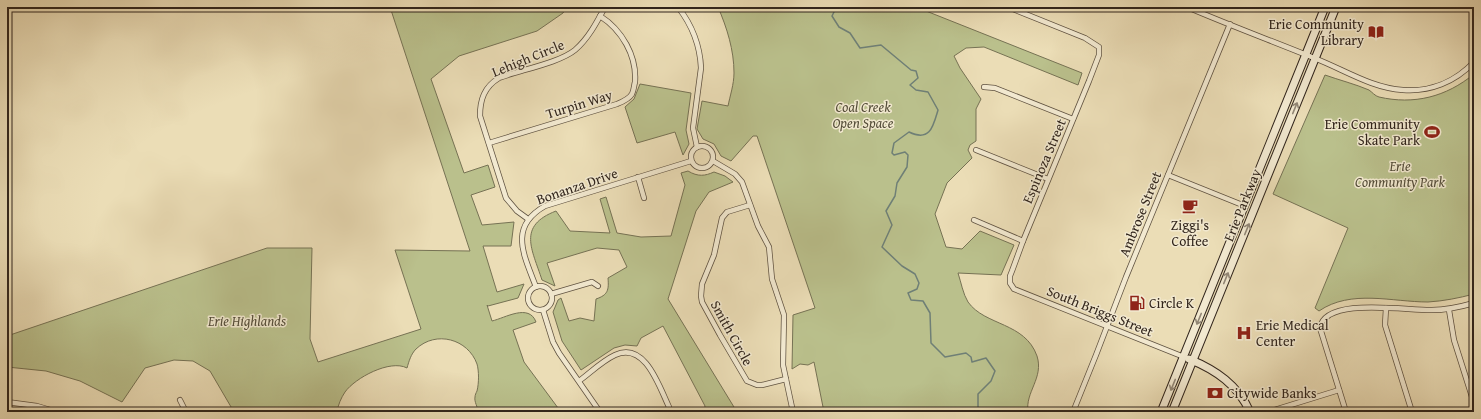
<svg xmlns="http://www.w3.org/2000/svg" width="1481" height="419" font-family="'Gentium Book Plus',serif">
<rect width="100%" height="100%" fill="#ebddb6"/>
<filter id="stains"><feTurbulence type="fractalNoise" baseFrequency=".005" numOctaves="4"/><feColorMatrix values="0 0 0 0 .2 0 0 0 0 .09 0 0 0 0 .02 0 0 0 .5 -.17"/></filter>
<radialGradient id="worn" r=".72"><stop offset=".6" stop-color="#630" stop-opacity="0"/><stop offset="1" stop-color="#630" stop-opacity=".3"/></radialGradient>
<!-- green -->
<g fill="#bac08c" stroke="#767254">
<path d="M390,7H567L563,13L537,31L459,56L431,79L464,173L488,165L495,187L471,195L482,225L514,222L511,246H483L497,292L524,284L518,298L488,306L487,305L492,321C505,318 529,303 536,322L513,330L524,362L561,412H478C478,407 474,402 475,397C475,395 476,393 477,391C479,383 479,371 477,364C468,339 436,330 416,349C411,354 409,361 407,368C390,359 355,378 345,392C341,398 338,405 337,412H234L210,371L193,361L174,360L145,368L122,402L80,381L46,371L7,367V336L267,248H312L310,339L318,362L421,329L395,250L470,251Z"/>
<path d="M718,7H916L1082,73L1078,85L984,47L966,48L954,56L960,68L981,99L976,109V141L970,145L968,150L972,158L947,183L935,214L946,247L962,249L980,231L1014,245L1001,275L958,273C961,282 963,294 968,302C985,326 1025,322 1037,356C1044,378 1025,392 1028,412H824L814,362L808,365L800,364L792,369L793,315L815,308L757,136H753L731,161L721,156L714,144L703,139L697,129L702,101L728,106C730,96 734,84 734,73C734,50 727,28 718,7Z"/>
<path d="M1474,74V294C1459,298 1444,301 1428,302C1392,302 1351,289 1319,311L1315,308L1348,228L1273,194L1325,75C1339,80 1355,84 1369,90C1372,92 1375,96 1379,97C1414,105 1446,97 1474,74Z"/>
<path d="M640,84L691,93L686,130L689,144L683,155L675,132L637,143L625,107L634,99Z"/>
<path d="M688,171C698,177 705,176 714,172L725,176L733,182L709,192L696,211L668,299L737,412H704L705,406L663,326L641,338L637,346L625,345L614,348L581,370L562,341L553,312L558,300L561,298L569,321L580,318L594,321L596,299C608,295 609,290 608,278L627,267L619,250L597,248L547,263L555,286L542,280C532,249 517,226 556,211L570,231L610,233L600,199L606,197L617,233L641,237L671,236L685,185L681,173Z"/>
</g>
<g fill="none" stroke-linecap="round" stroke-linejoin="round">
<!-- stream -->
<path stroke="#6f7f76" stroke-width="1.5" d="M848,7L847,10H835L832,16L839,27L850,33L860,48L881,45L911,70L916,71L918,78L910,85L916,90L928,92L938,110C933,127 930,142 909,132L894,143L892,153L894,155L905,152L908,155L907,167L897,183L895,196L886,211L892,225L882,247L902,266L915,274L919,283L917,289L908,293L911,300L923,301L930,313L931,343L945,357L966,353L971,357L972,362L986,358L995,371L991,381L978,394V412"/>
<defs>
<g id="street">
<path d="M678,7C692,25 700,44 701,68L693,128L697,147"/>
<path d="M1008,7L1085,38L1099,47V55L1089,81L1023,241L1012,271L1010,276V283L1014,289L1184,357"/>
<path d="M1187,7C1229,25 1272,41 1314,58C1343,69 1371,88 1403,90C1430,92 1455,82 1474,62"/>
<path d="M984,87L995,88L1073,119"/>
<path d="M489,143L617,104C622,102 629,99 632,94C634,90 634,85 635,82C637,56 622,30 600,16"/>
<circle cx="702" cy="157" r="11"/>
<path d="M976,150L1048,179"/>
<path d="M713,161L735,174L742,182L758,226L769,247L772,279L784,315L783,365L793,412"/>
<path d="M1168,175L1245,206"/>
<path d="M638,177L644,198"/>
<path d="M750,205L727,212L722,218L714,255L702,284L701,296L702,302L720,335L747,381L757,385H762L786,379"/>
<path d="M528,219L517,211L506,198L480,116C480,100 484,87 499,78C520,70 559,63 575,50C588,39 597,22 605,7"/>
<path d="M974,220L1023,241"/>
<circle cx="540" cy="298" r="12"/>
<path d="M536,287C524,255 508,227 545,206L691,161"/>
<path d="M551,294L592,282L598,286"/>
<path d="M1386,308L1385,325L1412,412"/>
<path d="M543,310L553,342L559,353L600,412"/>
<path d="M1449,310L1454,340L1474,403"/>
<path d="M579,381C590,373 602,361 615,355C645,341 659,386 669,407L670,412"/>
<path d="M180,400L186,412"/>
<path d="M7,402L37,406L57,412"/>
<path d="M1073,412L1096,355L1126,277L1230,24"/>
<path d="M1268,412L1339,390"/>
<path d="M1346,412L1320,328C1325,296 1408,311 1432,310C1447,310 1460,307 1474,303"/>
</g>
<g id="secondary">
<path d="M1189,359C1216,370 1238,385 1250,412"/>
<path d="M1161,412L1325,7"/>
<path d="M1172,412L1336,7"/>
</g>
</defs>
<!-- street casing -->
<use href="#street" stroke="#605342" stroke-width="6"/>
<!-- secondary casing -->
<use href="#secondary" stroke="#31251c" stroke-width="9"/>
<!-- street -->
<use href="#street" stroke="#f2e9d0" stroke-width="4.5"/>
<!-- secondary -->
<use href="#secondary" stroke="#f2e9d0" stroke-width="7"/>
</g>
<!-- one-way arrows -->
<defs><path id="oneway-shaft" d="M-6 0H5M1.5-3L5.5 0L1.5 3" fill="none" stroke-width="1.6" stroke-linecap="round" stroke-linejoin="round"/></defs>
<g stroke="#928776">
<use href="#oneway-shaft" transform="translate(1295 108) rotate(-68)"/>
<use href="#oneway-shaft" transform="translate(1247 229) rotate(-68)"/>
<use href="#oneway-shaft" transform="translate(1226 278) rotate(-68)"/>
<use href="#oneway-shaft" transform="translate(1199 319) rotate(112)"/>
<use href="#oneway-shaft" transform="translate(1173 385) rotate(112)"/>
</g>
<!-- icons -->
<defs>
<symbol id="library-bare" viewBox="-9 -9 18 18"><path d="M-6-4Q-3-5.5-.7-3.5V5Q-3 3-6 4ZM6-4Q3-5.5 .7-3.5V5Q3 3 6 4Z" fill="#8f2418" stroke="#f2e9d0" stroke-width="2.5" paint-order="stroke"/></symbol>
<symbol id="stadium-bare" viewBox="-9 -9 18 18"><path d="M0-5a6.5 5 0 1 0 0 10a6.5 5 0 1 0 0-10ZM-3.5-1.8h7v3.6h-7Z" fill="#8f2418" stroke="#f2e9d0" stroke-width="2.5" paint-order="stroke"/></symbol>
<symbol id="cafe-bare" viewBox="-9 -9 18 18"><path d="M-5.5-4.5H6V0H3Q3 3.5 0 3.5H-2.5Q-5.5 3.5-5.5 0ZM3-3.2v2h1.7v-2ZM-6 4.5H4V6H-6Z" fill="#8f2418" stroke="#f2e9d0" stroke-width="2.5" paint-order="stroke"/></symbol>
<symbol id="fuel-bare" viewBox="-9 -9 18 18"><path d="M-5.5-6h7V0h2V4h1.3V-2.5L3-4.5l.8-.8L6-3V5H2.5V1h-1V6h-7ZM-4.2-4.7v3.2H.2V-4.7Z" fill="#8f2418" stroke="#f2e9d0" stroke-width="2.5" paint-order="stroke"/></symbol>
<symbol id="hospital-bare" viewBox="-9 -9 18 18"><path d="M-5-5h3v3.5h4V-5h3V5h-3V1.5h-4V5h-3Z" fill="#8f2418" stroke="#f2e9d0" stroke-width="2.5" paint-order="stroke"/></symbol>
<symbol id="bank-bare" viewBox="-9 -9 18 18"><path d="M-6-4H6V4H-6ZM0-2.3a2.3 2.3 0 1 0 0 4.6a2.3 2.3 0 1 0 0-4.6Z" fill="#8f2418" stroke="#f2e9d0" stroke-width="2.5" paint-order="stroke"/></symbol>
</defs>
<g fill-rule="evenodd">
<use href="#library-bare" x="1365" y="21" width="22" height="22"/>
<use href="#stadium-bare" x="1421" y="121" width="22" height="22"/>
<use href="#cafe-bare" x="1179" y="195" width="22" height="22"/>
<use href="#fuel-bare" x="1126" y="292" width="22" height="22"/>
<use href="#hospital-bare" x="1233" y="322" width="22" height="22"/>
<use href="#bank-bare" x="1204" y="382" width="22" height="22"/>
</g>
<g text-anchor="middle" stroke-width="3" stroke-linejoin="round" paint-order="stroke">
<!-- poi labels -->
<g font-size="14" fill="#31251c" stroke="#f2e9d0" text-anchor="start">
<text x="1364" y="29" text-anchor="end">Erie Community<tspan x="1364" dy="16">Library</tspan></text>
<text x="1420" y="129" text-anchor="end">Erie Community<tspan x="1420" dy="16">Skate Park</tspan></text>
<text x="1190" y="230" text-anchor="middle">Ziggi's<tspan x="1190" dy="16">Coffee</tspan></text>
<text x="1149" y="308">Circle K</text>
<text x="1256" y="330">Erie Medical<tspan x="1256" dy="16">Center</tspan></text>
<text x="1227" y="398">Citywide Banks</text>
</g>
<!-- street labels -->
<g font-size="14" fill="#31251c" stroke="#f2e9d0">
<text transform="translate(528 58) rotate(-22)" y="5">Lehigh Circle</text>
<text transform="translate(579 104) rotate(-17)" y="5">Turpin Way</text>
<text transform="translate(1044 161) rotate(-67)" y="5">Espinoza Street</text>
<text transform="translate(577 186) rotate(-19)" y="5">Bonanza Drive</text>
<text transform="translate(1242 205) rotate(-68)" y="5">Erie Parkway</text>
<text transform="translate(1140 214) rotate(-68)" y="5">Ambrose Street</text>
<text transform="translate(1100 311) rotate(22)" y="5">South Briggs Street</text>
<text transform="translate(732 333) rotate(61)" y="5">Smith Circle</text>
</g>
<!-- park labels -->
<g font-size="14" font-style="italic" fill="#534c38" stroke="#f2e9d0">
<text x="863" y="112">Coal Creek<tspan x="863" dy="16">Open Space</tspan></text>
<text x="1400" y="171">Erie<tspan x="1400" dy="16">Community Park</tspan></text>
<text x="247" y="326">Erie Highlands</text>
</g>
</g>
<!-- margin -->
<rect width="1481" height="419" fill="none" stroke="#ebddb6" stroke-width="24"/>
<rect x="8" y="8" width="1465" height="403" fill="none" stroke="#31251c" stroke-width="2"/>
<rect x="12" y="12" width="1457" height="395" fill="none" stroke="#31251c"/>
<rect width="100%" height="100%" filter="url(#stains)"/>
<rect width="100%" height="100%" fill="url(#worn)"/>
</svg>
